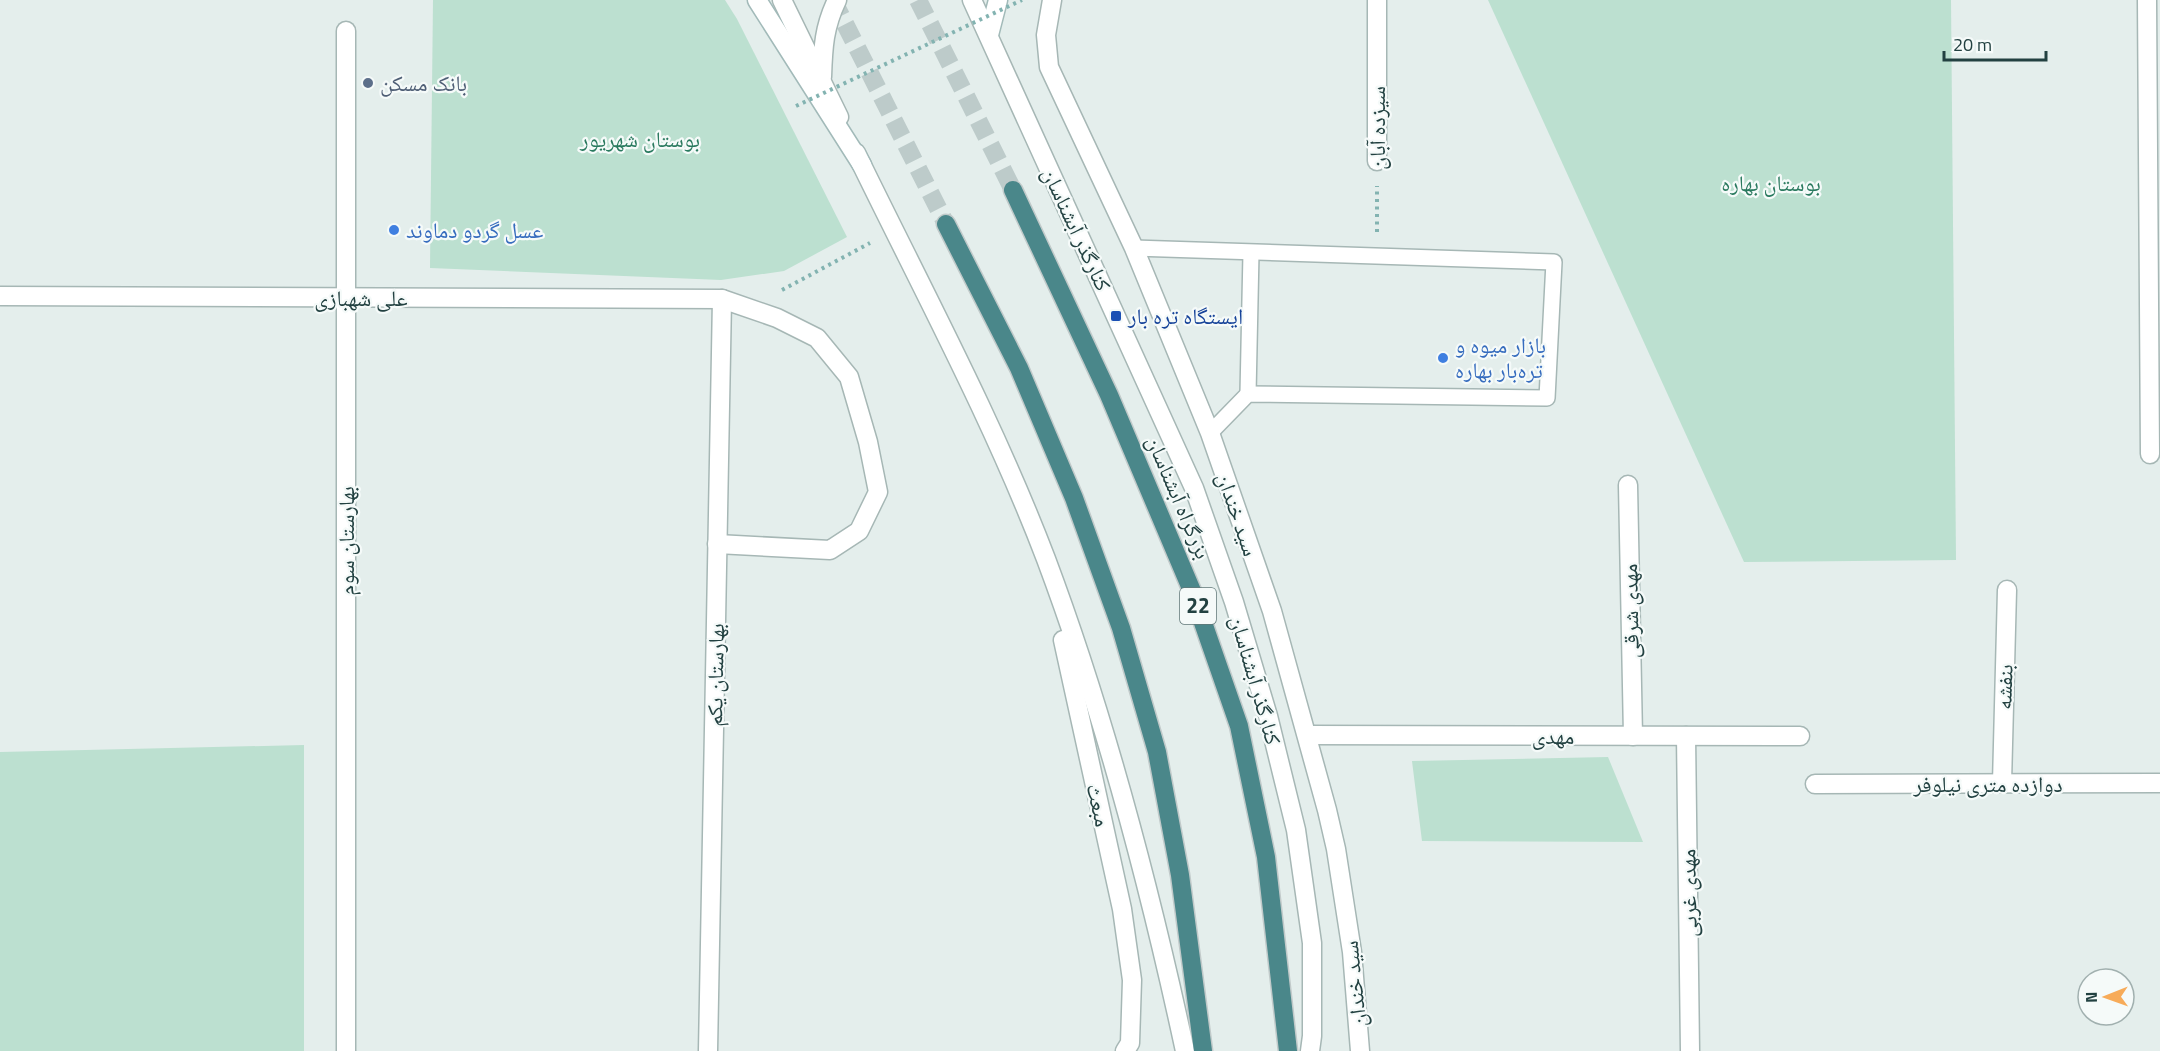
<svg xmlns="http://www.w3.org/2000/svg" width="2160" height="1051" font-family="'Titillium Web','Noto Naskh Arabic',sans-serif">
<rect width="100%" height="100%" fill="#e4eeec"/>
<!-- green -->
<g fill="#bce0d0">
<path d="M433,0H725L737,19L847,237L784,271L721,280L430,268Z"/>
<path d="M1488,0H1951L1956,560L1744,562Z"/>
<path d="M304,745V1051H0V752Z"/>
<path d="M1608,757L1643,842L1422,841L1412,761Z"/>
</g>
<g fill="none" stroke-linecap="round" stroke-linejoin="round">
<!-- trunk-tunnel -->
<g stroke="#bdcbca" stroke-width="18" stroke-dasharray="18 9" stroke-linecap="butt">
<path d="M833,0L946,224"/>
<path d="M918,0L1013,190"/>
</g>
<defs>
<g id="service">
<path d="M1134,248L1554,262L1547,398L1248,394L1210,433"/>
<path d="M1248,394L1251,253"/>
</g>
<g id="minor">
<path d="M1052,0L1046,35L1049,67L1134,248L1210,433L1272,611L1327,810L1336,849L1352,952L1360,1051"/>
<path d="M2147,0L2150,454"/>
<path d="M346,31V1051"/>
<path d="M1377,161V0"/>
<path d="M0,296L722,299L777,318L817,338L849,377L868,442L878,492L859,531L830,550L717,544"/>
<path d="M1628,485L1633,736"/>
<path d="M1307,735L1800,736"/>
<path d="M1686,736L1690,1051"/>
<path d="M2002,783L2007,590"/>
<path d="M1815,784L2160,783"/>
<path d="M708,1051L722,299"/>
</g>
<g id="tertiary">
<path d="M782,0L839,117"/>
<path d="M972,0L1194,488L1234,602L1268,716L1296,830L1312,943V1036L1310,1051"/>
<path d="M822,77C823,47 824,27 837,0"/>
<path d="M856,153C921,287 993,420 1046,559C1106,719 1149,884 1185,1051"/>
<path d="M1063,640L1122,909L1132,980L1130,1043L1125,1051"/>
</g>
<g id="secondary">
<path d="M757,0L862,165"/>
<path d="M989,35L998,0"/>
</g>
<g id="trunk">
<path d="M1013,190L1109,395L1192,591L1239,726L1266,857L1288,1051"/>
<path d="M946,224L1019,368L1074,498L1121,628L1157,752L1180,875L1203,1051"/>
</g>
</defs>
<!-- service casing -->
<use href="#service" stroke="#a6b7b5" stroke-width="18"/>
<!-- minor casing -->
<use href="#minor" stroke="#a6b7b5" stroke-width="21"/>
<!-- tertiary casing -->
<use href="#tertiary" stroke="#a6b7b5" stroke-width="21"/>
<!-- secondary casing -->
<use href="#secondary" stroke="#a2bab9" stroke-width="21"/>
<!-- trunk casing -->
<use href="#trunk" stroke="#c1caca" stroke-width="21"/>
<!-- path -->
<g stroke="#83b3b1" stroke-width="4" stroke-dasharray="3 4.5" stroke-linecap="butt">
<path d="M1377,232V186"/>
<path d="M782,290L870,243"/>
</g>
<!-- service -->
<use href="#service" stroke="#fff" stroke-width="15"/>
<!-- minor -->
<use href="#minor" stroke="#fff" stroke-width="18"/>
<!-- tertiary -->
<use href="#tertiary" stroke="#fff" stroke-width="18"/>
<!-- secondary -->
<use href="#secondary" stroke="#fff" stroke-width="18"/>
<!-- trunk -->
<use href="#trunk" stroke="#4a878a" stroke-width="18"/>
<!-- path-bridge -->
<path stroke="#83b3b1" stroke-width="4" stroke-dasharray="3 4.5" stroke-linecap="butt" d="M796,106L1022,0"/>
</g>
<!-- markers -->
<circle fill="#5c6f8a" stroke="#f5faf9" stroke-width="2" cx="368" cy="83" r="6"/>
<g fill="#3f7fe0" stroke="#f5faf9" stroke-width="2">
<circle cx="394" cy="230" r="6"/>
<circle cx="1443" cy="358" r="6"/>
</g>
<rect fill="#1a4fb4" stroke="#f5faf9" stroke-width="2" x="1110" y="310" width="12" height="12" rx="3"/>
<g text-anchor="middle" stroke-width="4.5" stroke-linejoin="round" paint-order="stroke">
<!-- shield labels -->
<rect fill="#f5faf9" stroke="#617878" stroke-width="1.5" x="1180" y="588" width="36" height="36" rx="4.5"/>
<g font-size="21" font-weight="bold" fill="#224141">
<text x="1198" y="613">22</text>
</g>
<!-- service labels -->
<g font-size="22" fill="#4e5e75" stroke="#f5faf9" text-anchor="start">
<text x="380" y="91">بانک مسکن</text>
</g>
<!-- street labels -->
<g font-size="22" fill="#224141" stroke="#f5faf9">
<text transform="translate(1377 128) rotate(-90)" y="8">سیزده آبان</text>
<text transform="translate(1077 229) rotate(65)" y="8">کنارگذر آبشناسان</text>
<text x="361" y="306">علی شهبازی</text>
<text transform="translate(1179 497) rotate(67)" y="8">بزرگراه آبشناسان</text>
<text transform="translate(1238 514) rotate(71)" y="8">سید خندان</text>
<text transform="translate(346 541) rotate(-90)" y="8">بهارستان سوم</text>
<text transform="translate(1630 611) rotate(-91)" y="8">مهدی شرقی</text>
<text transform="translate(715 675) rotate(-89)" y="8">بهارستان یکم</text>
<text transform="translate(1256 680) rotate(74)" y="8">کنارگذر آبشناسان</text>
<text transform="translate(2004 687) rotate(-88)" y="8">بنفشه</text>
<text x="1553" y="744">مهدی</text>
<text x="1988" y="792">دوازده متری نیلوفر</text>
<text transform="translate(1099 805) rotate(77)" y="8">مبعث</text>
<text transform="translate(1688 893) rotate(-91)" y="8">مهدی غربی</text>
<text transform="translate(1354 984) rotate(-96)" y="8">سید خندان</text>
</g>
<!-- park labels -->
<g font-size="22" fill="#2a7a5f" stroke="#f5faf9">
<text x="640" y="147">بوستان شهریور</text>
<text x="1771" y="191">بوستان بهاره</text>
</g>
<!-- shop labels -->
<g font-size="22" fill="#366cbe" stroke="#f5faf9" text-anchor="start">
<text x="406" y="238">عسل گردو دماوند</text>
<text x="1455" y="353">بازار میوه و<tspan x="1455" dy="25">تره‌بار بهاره</tspan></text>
</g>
<!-- transit labels -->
<g font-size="22" fill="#164399" stroke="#f5faf9" text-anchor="start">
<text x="1128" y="324">ایستگاه تره بار</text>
</g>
</g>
<!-- north arrow -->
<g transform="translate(2106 997) rotate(269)"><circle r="28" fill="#f5faf9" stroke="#a1b0af" stroke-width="1.5"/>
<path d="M0-4.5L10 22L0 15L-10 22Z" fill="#f7ab59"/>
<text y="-9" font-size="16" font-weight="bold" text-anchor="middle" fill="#224141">N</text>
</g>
<!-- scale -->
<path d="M1944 51v9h102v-9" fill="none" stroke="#224141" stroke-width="3"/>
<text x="1953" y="51" font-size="18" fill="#224141" stroke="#f5faf9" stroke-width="4.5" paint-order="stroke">20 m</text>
</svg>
